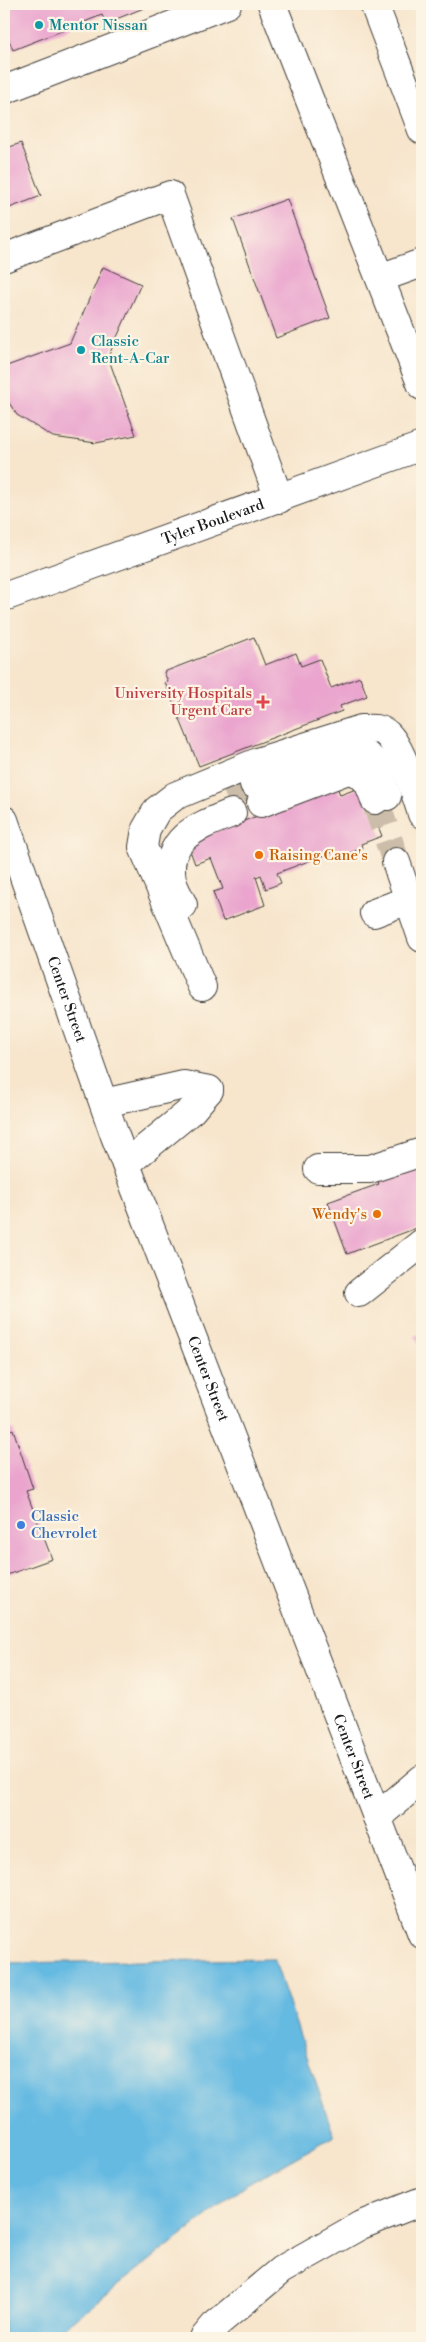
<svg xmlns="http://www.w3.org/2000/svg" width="426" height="2342" font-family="'Libre Bodoni',serif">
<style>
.water{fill:#65bae2;stroke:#406b7f}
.building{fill:#eaa4ce}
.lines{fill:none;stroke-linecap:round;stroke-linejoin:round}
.minor-tunnel{stroke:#cbbda9;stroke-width:28;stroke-dasharray:28 14;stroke-linecap:butt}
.minor-casing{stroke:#3d3a36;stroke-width:30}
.major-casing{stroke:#3d3a36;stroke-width:30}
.highway-casing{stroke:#3d3a36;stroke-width:30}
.minor{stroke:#fff;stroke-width:28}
.major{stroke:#fff;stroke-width:28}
.highway{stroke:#fff;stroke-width:28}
.culture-dot{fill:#0f9aa8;stroke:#fcf5e5;stroke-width:2}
.health-dot{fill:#e0444e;stroke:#fcf5e5;stroke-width:2}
.food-dot{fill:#e8710a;stroke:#fcf5e5;stroke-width:2}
.shop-dot{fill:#3f7fe0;stroke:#fcf5e5;stroke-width:2}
.labels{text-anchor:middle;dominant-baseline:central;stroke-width:4.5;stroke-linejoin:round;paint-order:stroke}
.culture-label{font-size:15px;fill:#0d838f;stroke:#fcf5e5;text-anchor:start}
.street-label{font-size:15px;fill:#1c1c1c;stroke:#fcf5e5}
.health-label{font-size:15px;fill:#be3a42;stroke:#fcf5e5;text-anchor:end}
.food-label{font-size:15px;fill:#c56008;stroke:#fcf5e5;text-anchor:start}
.shop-label{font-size:15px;fill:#366cbe;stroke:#fcf5e5;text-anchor:start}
</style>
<rect width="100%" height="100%" fill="#fcf5e5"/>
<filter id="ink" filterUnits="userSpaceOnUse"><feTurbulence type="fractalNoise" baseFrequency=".02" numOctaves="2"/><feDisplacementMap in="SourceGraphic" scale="10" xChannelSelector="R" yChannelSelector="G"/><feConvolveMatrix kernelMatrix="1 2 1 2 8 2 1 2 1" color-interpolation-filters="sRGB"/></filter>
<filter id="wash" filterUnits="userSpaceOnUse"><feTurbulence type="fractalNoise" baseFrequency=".0096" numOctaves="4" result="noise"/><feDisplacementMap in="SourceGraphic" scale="20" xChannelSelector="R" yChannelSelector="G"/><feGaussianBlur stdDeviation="1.12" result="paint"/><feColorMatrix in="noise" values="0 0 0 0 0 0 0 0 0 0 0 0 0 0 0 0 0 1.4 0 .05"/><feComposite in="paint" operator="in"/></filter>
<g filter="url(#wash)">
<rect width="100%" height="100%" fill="#f7e5cc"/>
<path class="water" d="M274,1959l60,177 -91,51 -192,151h-47v-375z"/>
<g id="blocks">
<path class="building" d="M4,4h150l-48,19 -4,-8 -89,35 -9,-22z
M21,143l20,53 -37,14v-61z
M287,199l43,119 -54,20 -43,-119z
M103,267l38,17 -33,73 28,78 -40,8 -43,-6 -36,-22 -13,-20v-28l66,-24z
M254,637l11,28 31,-12 5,13 19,-7 11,29 29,-11 7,19 -27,10 2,5 -143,55 -34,-83 3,-1 -4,-10z
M337,786l3,9 19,-7 12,21 11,27 -21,8 2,4 -26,10 -2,-7 -58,22 4,10 -15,6 -5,-14 -5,2 9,28 -42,16 -10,-29 10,-3 -12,-31 -16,6 -7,-19 16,-9z
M422,1164v62l-75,28 -19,-52 51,-18 -3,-8z
M422,1333v20l-7,-17z
M4,1427l2,5 7,-3 20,60 -7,2 26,68 -48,17z"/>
</g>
</g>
<g filter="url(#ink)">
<use href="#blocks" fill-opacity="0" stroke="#3d3a36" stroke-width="1"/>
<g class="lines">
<path class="minor-tunnel" d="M225,795l29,-11
M375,800l21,62"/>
<defs>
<g id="minor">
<path d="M272,4l150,382"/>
<path d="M374,4l48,126"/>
<path d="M4,90l223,-86"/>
<path d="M4,258l166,-63 109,304"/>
<path d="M380,278l42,-15"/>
<path id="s1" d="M4,597l418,-151"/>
<path d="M254,784l83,-29 24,-4 14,11 12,34"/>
<path d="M261,803l87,-33c19,5 21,13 27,30"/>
<path d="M396,862l26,76"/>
<path d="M183,905c-3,-7 -9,-16 -11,-25 -8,-43 27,-54 60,-67"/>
<path d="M374,913l34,-13"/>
<path d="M202,987l-59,-140 3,-18 11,-19 18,-14 85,-35 101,-32c9,0 19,-2 26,5 14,12 29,61 35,80"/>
<path d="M104,1103l80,-18 25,5"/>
<path d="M126,1164l66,-54 17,-20"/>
<path d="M318,1169h52l52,-17"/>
<path d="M359,1293l63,-50"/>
<path d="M377,1817l45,-38"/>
</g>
<g id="major">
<path id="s2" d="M4,820l111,316 307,798"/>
</g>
<path id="highway" d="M204,2338l10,-12 67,-56 80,-45 61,-24"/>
</defs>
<use href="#minor" class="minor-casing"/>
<use href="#major" class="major-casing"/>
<use href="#highway" class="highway-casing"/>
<use href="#minor" class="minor"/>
<use href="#major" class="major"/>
<use href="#highway" class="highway"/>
</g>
</g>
<g class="culture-dot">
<circle cx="39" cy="25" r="5"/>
<circle cx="81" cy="350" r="5"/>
</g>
<path class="health-dot" d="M260.5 694.5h5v5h5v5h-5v5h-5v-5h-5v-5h5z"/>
<g class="food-dot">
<circle cx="259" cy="855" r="5"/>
<circle cx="377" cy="1214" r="5"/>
</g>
<circle class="shop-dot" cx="21" cy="1525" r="5"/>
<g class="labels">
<g class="culture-label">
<text x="49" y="25">Mentor Nissan</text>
<text x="91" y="341">Classic<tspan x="91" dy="17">Rent-A-Car</tspan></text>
</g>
<g class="street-label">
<text stroke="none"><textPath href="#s1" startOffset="222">Tyler Boulevard</textPath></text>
<text stroke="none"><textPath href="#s2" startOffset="190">Center Street</textPath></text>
<text stroke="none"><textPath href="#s2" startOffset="595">Center Street</textPath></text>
<text stroke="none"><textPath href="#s2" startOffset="1000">Center Street</textPath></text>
</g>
<g class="health-label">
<text x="252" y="693">University Hospitals<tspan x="252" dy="17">Urgent Care</tspan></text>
</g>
<g class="food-label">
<text x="269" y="855">Raising Cane's</text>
<text x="367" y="1214" text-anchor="end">Wendy's</text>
</g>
<g class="shop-label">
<text x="31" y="1516">Classic<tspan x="31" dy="17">Chevrolet</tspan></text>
</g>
</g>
<rect width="426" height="2342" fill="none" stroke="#fcf5e5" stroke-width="20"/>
</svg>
